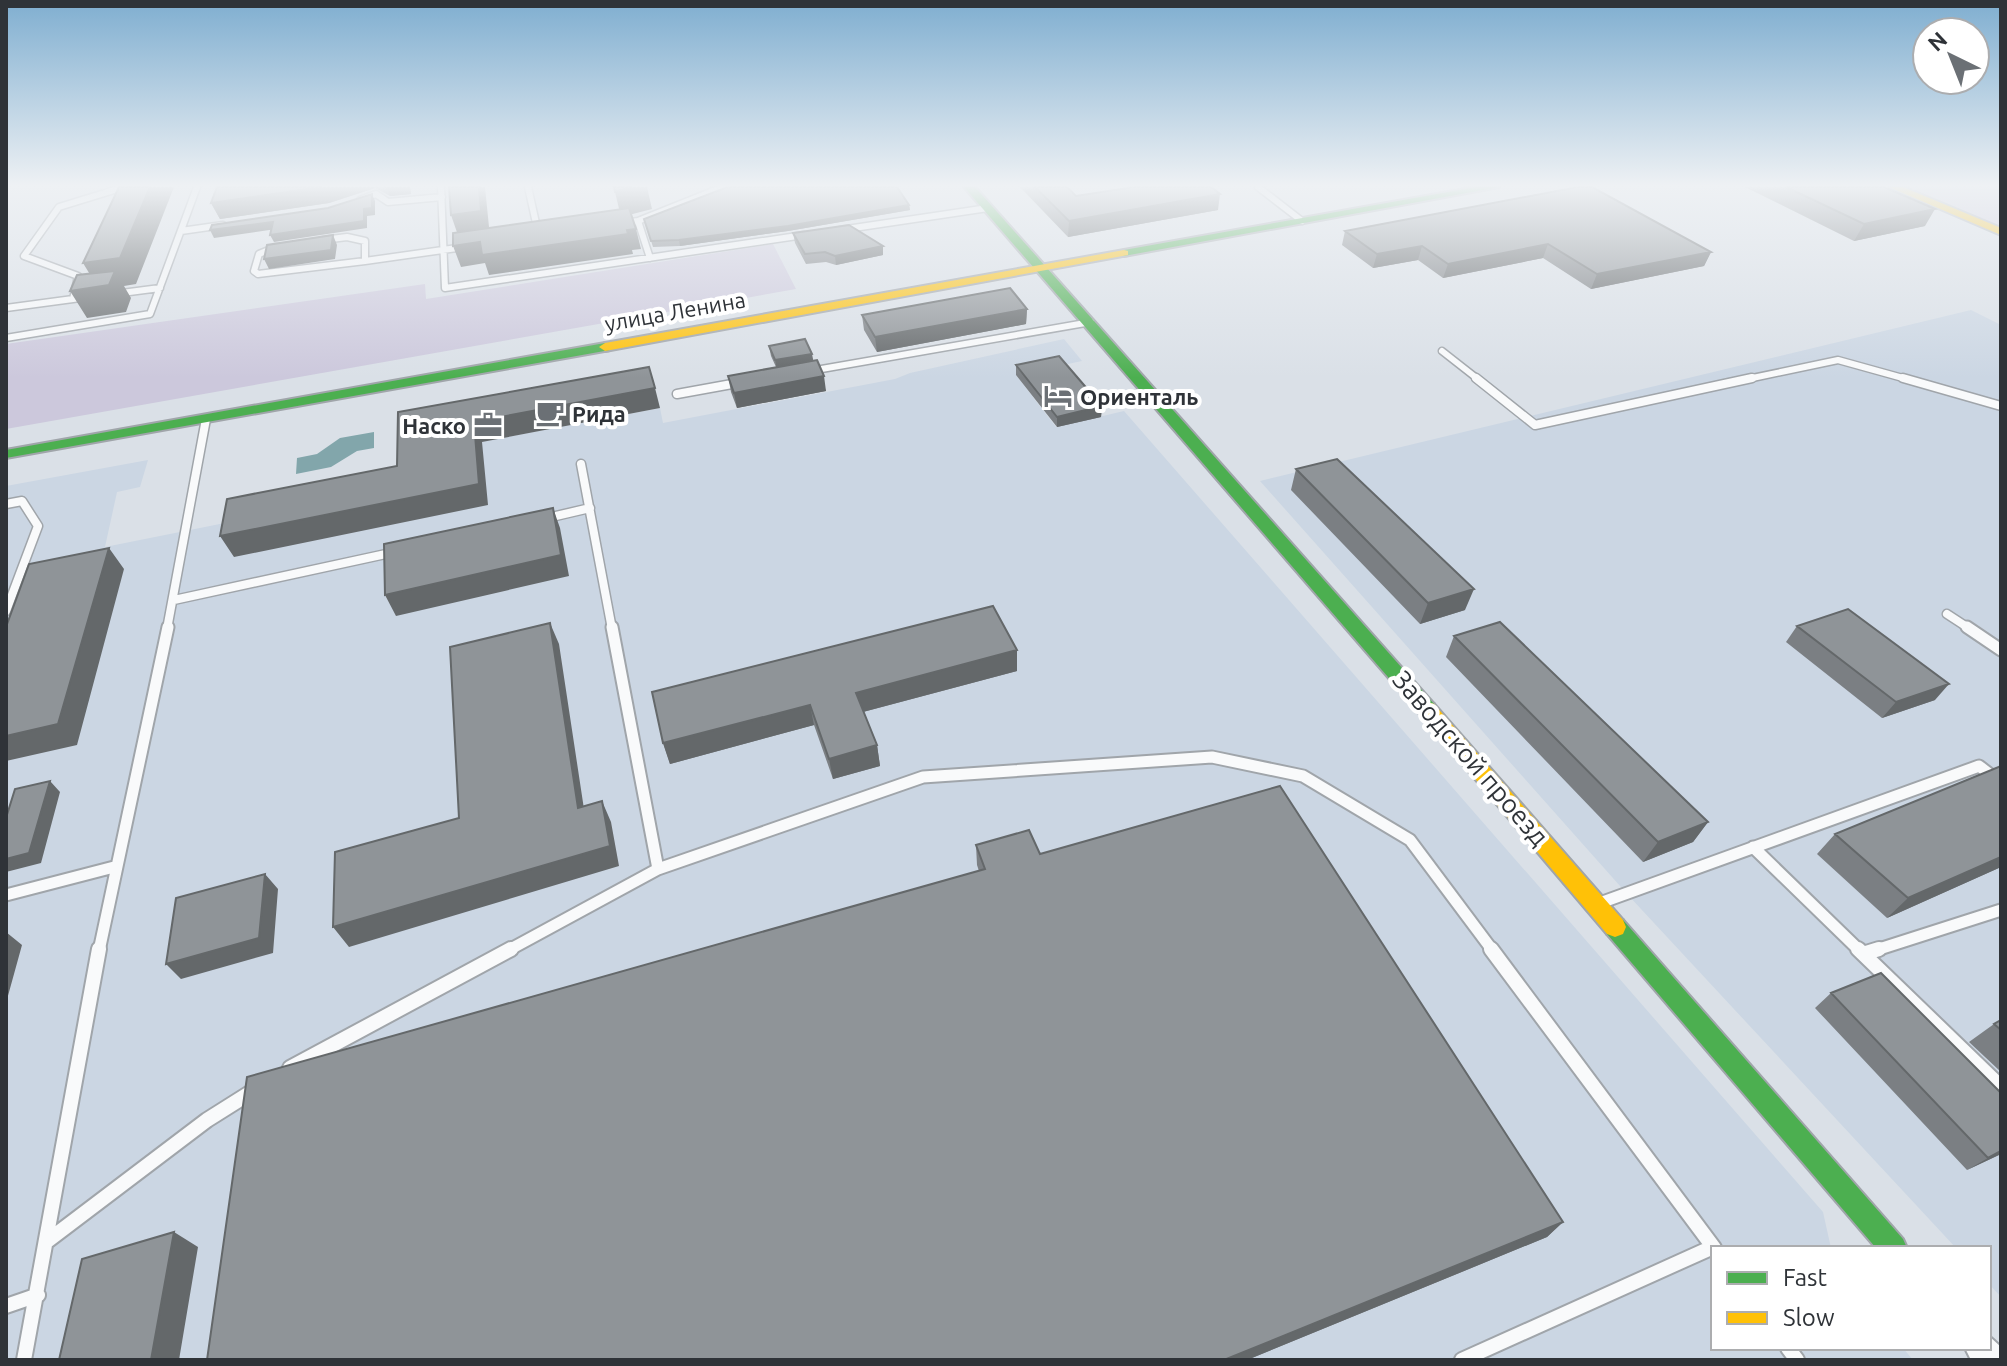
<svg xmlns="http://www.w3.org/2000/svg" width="2007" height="1366" font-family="Ubuntu,sans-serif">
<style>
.built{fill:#cbd6e3}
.green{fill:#ccc8dc}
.water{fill:#82a6ab}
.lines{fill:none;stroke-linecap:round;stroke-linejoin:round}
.lane-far3-casing{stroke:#a0a5aa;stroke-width:9}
.lane-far2-casing{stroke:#a0a5aa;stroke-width:11}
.lane-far1-casing{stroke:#a0a5aa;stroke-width:15}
.lane-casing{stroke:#a0a5aa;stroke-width:18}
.street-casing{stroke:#a0a5aa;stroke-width:4}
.fast-casing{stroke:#a0a5aa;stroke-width:4}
.slow-casing{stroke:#a0a5aa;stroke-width:4}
.lane-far3{stroke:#f9fafb;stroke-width:6}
.lane-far2{stroke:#f9fafb;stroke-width:8}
.lane-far1{stroke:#f9fafb;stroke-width:11}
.lane{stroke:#f9fafb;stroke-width:14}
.street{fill:#f9fafb;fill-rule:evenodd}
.fast{fill:#4caf50;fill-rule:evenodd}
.slow{fill:#ffc107;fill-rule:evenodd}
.wall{fill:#7b7f83}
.shaded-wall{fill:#64686a}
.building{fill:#8f9498;stroke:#64686a;stroke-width:2}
.labels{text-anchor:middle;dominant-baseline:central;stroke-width:8;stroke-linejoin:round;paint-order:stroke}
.far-street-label{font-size:22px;fill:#2f3338;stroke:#fff}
.far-poi-label{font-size:22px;font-weight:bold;fill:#2f3338;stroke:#fff;text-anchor:start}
.street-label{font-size:26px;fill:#2f3338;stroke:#fff}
</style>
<rect width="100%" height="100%" fill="#dae0e7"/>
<path class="built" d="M1971,310l30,15v972l-12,-13v-36h-33l-328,-353 -368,-414z
M1064,339l18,22 -66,14 40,52 68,-16 699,801 8,36h-118v100h190l10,12h-1907v-874l142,-26 -8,27 -23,5 -12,55 300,-60 2,-31 253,-48 3,15 232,-44 15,-6z"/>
<path class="green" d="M1905,187h96v40z
M773,244l23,45 -790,140v-85l419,-60 1,15z"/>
<path class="water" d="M374,432v16l-17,3 -26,16 -35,7 1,-16 20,-4 23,-16z"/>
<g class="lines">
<defs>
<path id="lane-far3" d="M441,187l4,101 359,-53
M528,187l10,45
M1258,187l44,34
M360,200l16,-6 12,8 54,-5
M638,221l85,-34
M623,223l15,-2 12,37
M840,230l148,-22
M181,231l42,-6
M323,240l24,-3 18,4v20l99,-14
M276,247l-17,7 -5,17 4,3 107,-13
M114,294l46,-6
M86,297l-13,2 5,-23 -54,-20 35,-49 65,-20
M6,308l67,-9
M6,338l144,-24 47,-127
M1442,351l37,29
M810,371l281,-49
M1743,380l95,-20 72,20"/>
<path id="lane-far2" d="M1476,378l59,47 217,-47
M1903,378l98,28
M677,394l66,-12
M581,464l31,165
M6,504l16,-3 16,25 -32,85
M543,519l47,-11
M174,600l221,-48
M1947,614l23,15
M167,629l39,-210"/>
<path id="lane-far1" d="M612,627l46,242
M1967,627l34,23
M1753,847l107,104
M6,895l108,-28
M1600,903l379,-137 22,17
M99,951l69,-324
M507,951l151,-82 265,-92 289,-20 91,19 107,64 83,111
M1873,951l128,-41"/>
<path id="lane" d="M1491,949l223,299
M1858,949l143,138
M1866,953l13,-4
M290,1068l221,-119
M46,1242l161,-122 46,-29
M6,1306l32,-11
M1788,1348l9,12
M24,1360l75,-411
M1462,1360l251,-113"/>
<path id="street" d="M1989,1336l12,11v13h-30l-6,-12h24z"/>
<path id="fast" d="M964,187h11l459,517 2,5 -2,5h-14z
M1476,187h23l-375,69 -6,-3 6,-3z
M605,343l5,1v6l-604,108v-8z
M1615,917l8,3 280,319 4,9h-31l-269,-314 -3,-7 3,-7z"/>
<path id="slow" d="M1889,187h14l98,41v7z
M1124,250l4,1v4l-523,96 -6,-4 6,-4z
M1427,702l7,2 189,216 3,7 -3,7 -8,3 -8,-3 -187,-220 -2,-5 2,-5z"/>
</defs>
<use href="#lane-far3" class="lane-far3-casing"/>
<use href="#lane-far2" class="lane-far2-casing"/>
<use href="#lane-far1" class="lane-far1-casing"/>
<use href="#lane" class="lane-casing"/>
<use href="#street" class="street-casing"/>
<use href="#fast" class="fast-casing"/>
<use href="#slow" class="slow-casing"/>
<use href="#lane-far3" class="lane-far3"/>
<use href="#lane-far2" class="lane-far2"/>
<use href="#lane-far1" class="lane-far1"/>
<use href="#lane" class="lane"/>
<use href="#street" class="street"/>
<use href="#fast" class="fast"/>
<use href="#slow" class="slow"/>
</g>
<path class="wall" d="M217,187h193l1,7 -21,2 -15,-8 -46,15 -109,16 -9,-16z
M1020,187h47l9,9 142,14 -150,27z
M1745,187h139l41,39 -71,15z
M909,205l1,5 -122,21 -108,15 -27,1 -9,-28z
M1345,231l366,21 -7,14 -113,23 -48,-31 -100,20 -25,-18 -45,8 -31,-23z
M793,233l90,13v9l-47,10 -10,-3 -20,2 -11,-21z
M1027,309l-1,15 -149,28 -13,-22 -2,-15z
M769,346l44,15 13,30 -89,17 -6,-16 -3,-16 48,-9 -5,-11z
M1016,365l86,41 -1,11 -44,10 -41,-52z
M1296,469l169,141 -45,14 -129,-134z
M1797,626l138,74 -53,18 -96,-76z
M1454,636l254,186 -15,20 -50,20 -197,-205z
M1017,650v21l-154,41 14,33 3,21 -47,13 -19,-54 -144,39 -7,-21z
M2001,766v101l-114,51 -70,-64 18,-20z
M976,845l64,9 523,368 -16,15 -300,123h-1040l772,-489 -2,-6z
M1831,993l170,100v61l-34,16 -152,-162z
M2001,1020v52l-32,-30 25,-18z"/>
<path class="shaded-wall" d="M150,187h24l-38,97 -12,2 7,12 -5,14 -39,6 -17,-27 27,-5 -14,-23z
M322,187h52l1,1 -46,15 -109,16 -9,-16z
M386,187h24l1,7 -21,2z
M479,187h6l5,50 -30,4 -9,-26z
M632,187h15l5,22 -31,8 -6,-25z
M372,194l3,7v14l-8,1v12l-93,14 -4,-7z
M1220,194l-2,16 -150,27 1,-16z
M909,205l1,5 -122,21 -108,15 -1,-6z
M1935,209l-10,17 -71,15 10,-17z
M273,222l3,7 -62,9 -4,-8z
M636,229l5,20 -9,1 1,4 -144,21 -4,-12 -24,4 -8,-21 27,-4z
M333,235l4,10 -2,14 -66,10 -5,-10z
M1548,244l-5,14 -100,20 5,-14z
M883,246v9l-47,10 -1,-9z
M1422,246l-4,14 -45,8 4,-14z
M1711,252l-7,14 -113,23 6,-15z
M1027,309l-1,15 -149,28 -2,-15z
M812,354l2,10 -37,6 -2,-10z
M824,376l2,15 -89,17 -3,-15z
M655,388l5,20 -178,34 6,63 -254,52 -14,-21 259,-52 -5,-62z
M1102,406l-1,11 -44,10v-10z
M553,508l7,20 9,48 -173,40 -11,-21z
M109,548l15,21 -47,176 -71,16v-25z
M1474,589l-9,21 -45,14 8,-21z
M550,623l9,21 28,185 -9,-21z
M1017,650v21l-158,42 -3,-20z
M1949,684l-14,16 -53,18 14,-16z
M810,705l4,20 -144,39 -7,-21z
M877,745l3,21 -47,13 -4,-20z
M50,781l10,11 -19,71 -35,9v-13z
M602,801l9,21 8,44 -270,81 -16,-20z
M1708,822l-15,20 -50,20 15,-20z
M2001,857v10l-114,51 21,-20z
M265,874l13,15 -5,64 -92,26 -15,-15z
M6,932l16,13 -16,58z
M2001,1151v3l-34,16 21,-12z
M1563,1222l-16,15 -300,123h-23z
M174,1232l24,15 -19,113h-28z"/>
<path class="building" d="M119,187h31l-30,71 -37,5z
M217,187h105l-111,16z
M449,187h30l2,24 -30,4z
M614,187h18l-17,5z
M731,187h166l12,18 -121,21 -109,14 -28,1 -7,-22 81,-31z
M1035,187h32l9,9 58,-9h77l9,7 -151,27z
M1578,187h14l119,65 -114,22 -49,-30 -100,20 -26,-18 -45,8 -32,-23z
M1786,187h98l51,22 -71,15z
M372,194v14l-8,1v12l-94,14 3,-13 -63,8 2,-5 116,-17z
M629,208l7,21 -9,1 1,4 -146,21 -2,-13 -27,4v-13z
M849,225l34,21 -48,10 -10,-4 -20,2 -12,-21z
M333,235l-2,15 -67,9 3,-14z
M115,271l-6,14 -39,6 7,-16z
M1010,288l17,21 -152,28 -13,-22z
M805,339l7,15 -37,6 -6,-14z
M1059,356l43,50 -45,11 -41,-52z
M817,360l7,16 -90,17 -6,-17z
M649,367l6,21 -181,34 5,62 -259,52 7,-37 170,-33 1,-54z
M1337,459l137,130 -46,14 -132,-134z
M553,508l8,47 -176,40 -1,-51z
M109,548l-51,176 -52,12v-109l23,-63z
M993,606l24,44 -161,43 21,52 -48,14 -19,-54 -147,38 -11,-51z
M1848,609l101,75 -53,18 -99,-76z
M1500,622l208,200 -50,20 -204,-206z
M550,623l28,185 24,-7 8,45 -277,81 2,-75 124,-34 -9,-171z
M2001,766v91l-93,41 -73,-64z
M50,781l-21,72 -23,6v-41l9,-29z
M1280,786l283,436 -339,138h-1017l40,-283 738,-208 -9,-24 53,-15 11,24z
M265,874l-6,64 -93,26 10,-66z
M1881,973l120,120v58l-13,7 -157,-165z
M2001,1020v10l-7,-6z
M174,1232l-23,128h-92l23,-101z"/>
<linearGradient id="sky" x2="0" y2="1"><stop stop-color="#7faed0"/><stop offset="0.49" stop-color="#eef1f4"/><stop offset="1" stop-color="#eef1f4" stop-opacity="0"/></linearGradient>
<rect width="2007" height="378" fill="url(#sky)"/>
<defs>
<symbol id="hotel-bare" viewBox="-9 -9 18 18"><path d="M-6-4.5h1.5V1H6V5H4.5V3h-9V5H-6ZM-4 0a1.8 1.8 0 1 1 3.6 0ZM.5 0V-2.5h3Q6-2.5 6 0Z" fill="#6b7075" stroke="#fff" stroke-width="2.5" paint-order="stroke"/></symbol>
<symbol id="cafe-bare" viewBox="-9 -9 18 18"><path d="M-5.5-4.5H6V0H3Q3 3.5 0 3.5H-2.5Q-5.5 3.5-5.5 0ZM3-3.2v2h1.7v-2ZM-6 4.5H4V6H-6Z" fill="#6b7075" stroke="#fff" stroke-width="2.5" paint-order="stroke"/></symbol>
<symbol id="office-bare" viewBox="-9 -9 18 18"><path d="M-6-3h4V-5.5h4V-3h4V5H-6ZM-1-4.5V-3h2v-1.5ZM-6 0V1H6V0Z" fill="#6b7075" stroke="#fff" stroke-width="2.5" paint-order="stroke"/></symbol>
</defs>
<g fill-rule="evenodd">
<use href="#hotel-bare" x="1038" y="376" width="40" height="40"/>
<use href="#cafe-bare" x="530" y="393" width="40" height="40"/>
<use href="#office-bare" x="468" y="405" width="40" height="40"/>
</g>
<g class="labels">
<g class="far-street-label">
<text transform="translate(675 311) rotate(-10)">улица Ленина</text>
</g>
<g class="far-poi-label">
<text x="1080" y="396">Ориенталь</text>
<text x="572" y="413">Рида</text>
<text x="466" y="425" text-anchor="end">Наско</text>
</g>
<g class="street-label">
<text transform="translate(1471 758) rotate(49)">Заводской проезд</text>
</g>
</g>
<rect width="2007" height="1366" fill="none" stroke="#2f3338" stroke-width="16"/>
<rect x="1711" y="1246" width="280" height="104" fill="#ffffff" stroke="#acadaf" stroke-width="2"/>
<rect x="1727" y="1272" width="40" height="12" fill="#4caf50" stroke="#acadaf" stroke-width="2"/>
<text x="1783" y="1286" font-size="24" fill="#2f3338">Fast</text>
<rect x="1727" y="1312" width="40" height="12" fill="#ffc107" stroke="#acadaf" stroke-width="2"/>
<text x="1783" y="1326" font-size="24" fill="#2f3338">Slow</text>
<g transform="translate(1951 56) rotate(317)"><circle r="38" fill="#ffffff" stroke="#acadaf" stroke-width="2"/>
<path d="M0-6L14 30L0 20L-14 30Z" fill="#6b7075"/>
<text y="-12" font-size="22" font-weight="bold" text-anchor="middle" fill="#2f3338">N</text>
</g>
</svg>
